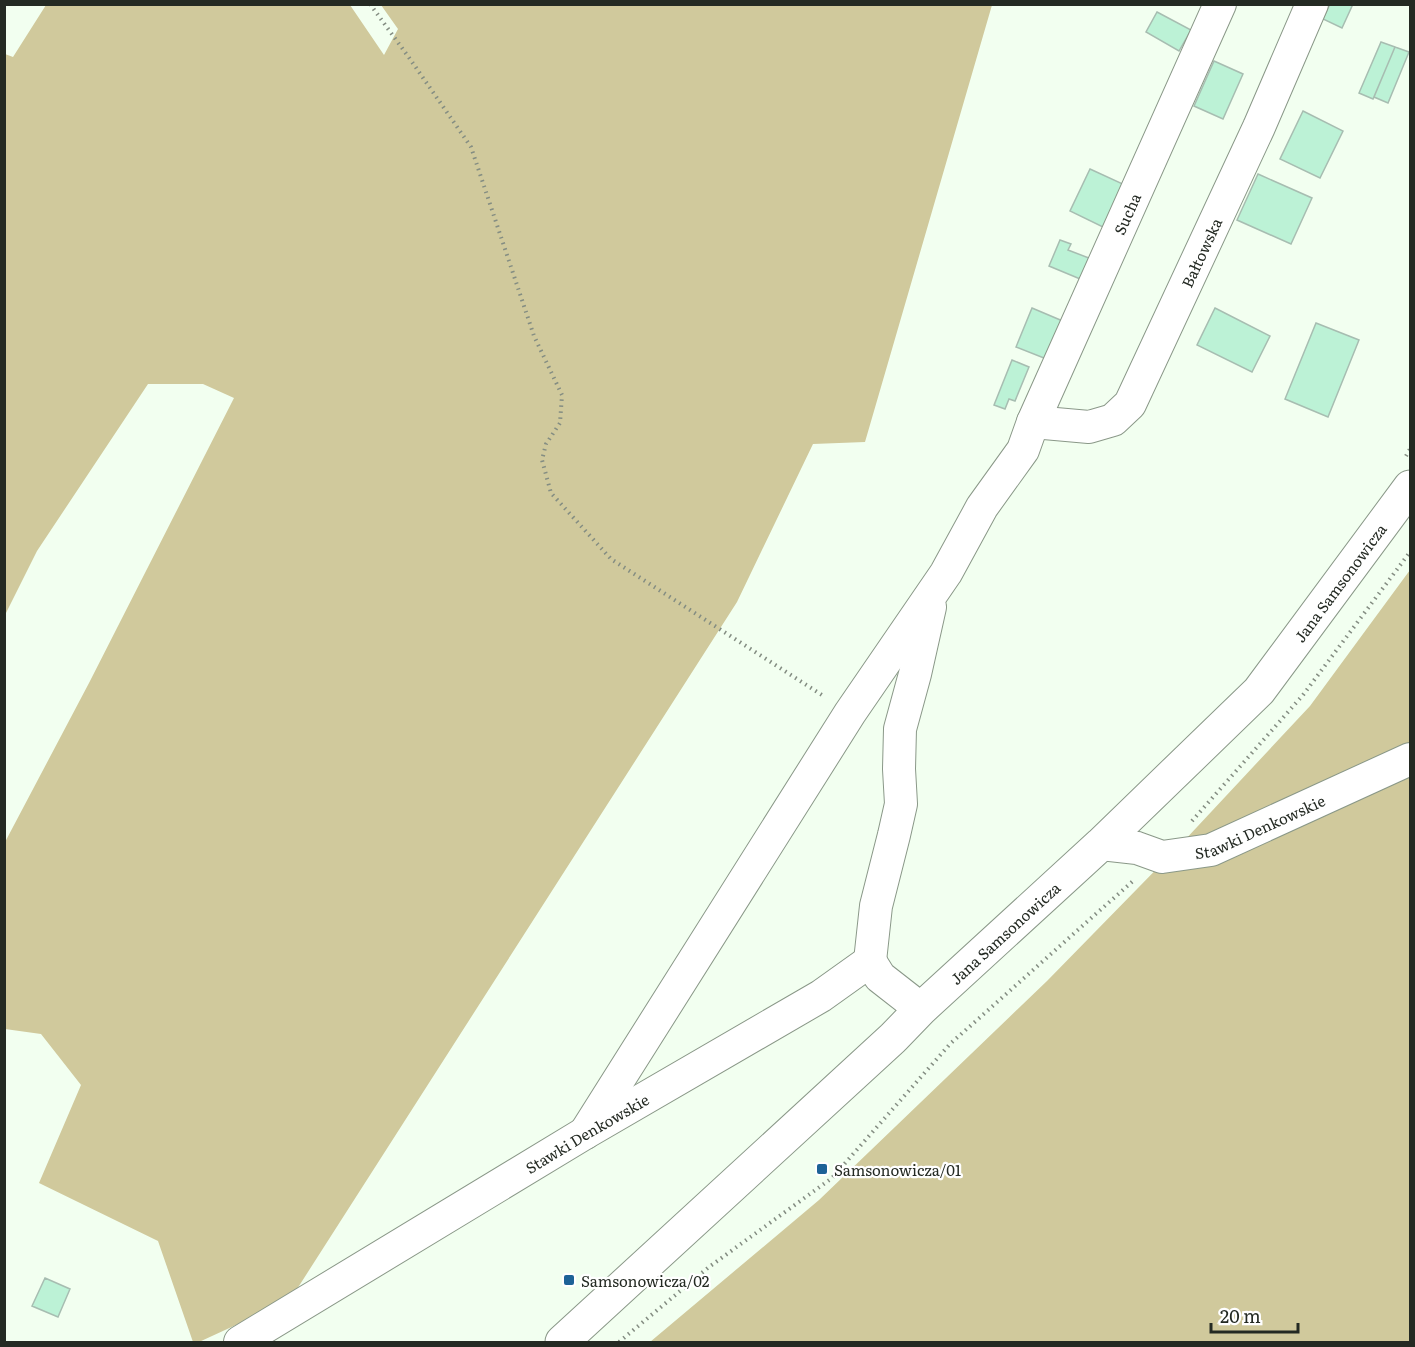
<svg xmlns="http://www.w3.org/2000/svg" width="1415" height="1347" font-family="Literata,serif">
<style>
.green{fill:#d0c99c}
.building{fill:#bcf2d6;stroke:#a7bdb1;stroke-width:1.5}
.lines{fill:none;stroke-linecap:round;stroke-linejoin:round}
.street-casing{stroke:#8a9888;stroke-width:34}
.secondary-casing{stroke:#8a9888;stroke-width:35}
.path{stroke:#848d82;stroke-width:4;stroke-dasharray:1.5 4.5;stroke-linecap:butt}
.street{stroke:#fff;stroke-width:32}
.secondary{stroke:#fff;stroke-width:33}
.poi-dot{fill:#1d6297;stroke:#fff;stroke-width:2}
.labels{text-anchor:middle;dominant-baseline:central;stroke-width:4.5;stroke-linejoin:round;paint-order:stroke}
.street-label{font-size:15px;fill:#242a23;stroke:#fff}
.poi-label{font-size:15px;fill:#242a23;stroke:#fff;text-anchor:start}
</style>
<rect width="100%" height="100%" fill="#f2fff0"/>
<path class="green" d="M46,5h304l34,50 14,-26 -17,-24h611l-127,437 -52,2 -76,158 -447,698 -91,42h-6l-35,-101 -119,-58 42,-98 -40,-51 -36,-5 -1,-185 85,-161 145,-285 -31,-14h-55l-111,167 -32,64v-561l8,3z
M1410,570v772h-760l169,-142 228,-219 136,-139 127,-136z"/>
<path class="building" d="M1330,4h23l-11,24 -19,-9z
M1157,12l34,18 -12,21 -33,-19z
M1381,42l14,5 -22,52 -14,-6z
M1395,47l14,5 -21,51 -14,-6z
M1214,61l29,13 -20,45 -29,-13z
M1303,111l40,20 -23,47 -40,-19z
M1090,169l35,16 -20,43 -35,-17z
M1258,174l54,24 -21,46 -54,-24z
M1060,240l11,4 -3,6 26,10 -9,21 -36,-15z
M1032,308l33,14 -16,38 -33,-13z
M1215,308l55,28 -18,36 -55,-27z
M1316,323l43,17 -31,77 -43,-18z
M1012,360l17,7 -14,34 -6,-2 -4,10 -11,-4z
M45,1278l25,11 -12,28 -26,-11z"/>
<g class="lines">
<defs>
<g id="street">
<path id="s1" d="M1033,422l56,5 24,-7 17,-16 129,-277 53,-123"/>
<path id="s2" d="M1101,844l36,4 25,9 49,-7 199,-91"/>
<path d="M870,961l6,-55 18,-71 7,-31 -2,-35 1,-40 15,-55 15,-67"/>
<path id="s3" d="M585,1133l265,-420 96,-140 36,-66 41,-57 10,-28 187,-418"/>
<path id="s4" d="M240,1342l345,-209 236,-137 49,-35 10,16 41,32"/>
</g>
<g id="secondary">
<path id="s5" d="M562,1342l331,-304 28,-29 180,-165 158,-153 151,-204"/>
</g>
</defs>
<use href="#street" class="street-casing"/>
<use href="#secondary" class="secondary-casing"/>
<path class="path" d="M370,4l40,55 61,88 63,189 28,59 -2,28 -14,21 -4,16 9,33 60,66 214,138
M1406,456l4,-7
M1192,821l111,-126 107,-143
M619,1342l90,-75 123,-89 118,-134 184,-164"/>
<use href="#street" class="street"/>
<use href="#secondary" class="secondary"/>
</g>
<g class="poi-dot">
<rect x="816" y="1163" width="12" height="12" rx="3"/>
<rect x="563" y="1274" width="12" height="12" rx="3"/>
</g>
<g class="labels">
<g class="street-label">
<text stroke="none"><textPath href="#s3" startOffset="1070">Sucha</textPath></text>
<text stroke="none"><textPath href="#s1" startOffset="272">Bałtowska</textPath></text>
<text stroke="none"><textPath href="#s5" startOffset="1089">Jana Samsonowicza</textPath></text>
<text stroke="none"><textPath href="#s2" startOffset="166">Stawki Denkowskie</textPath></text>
<text stroke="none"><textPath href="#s5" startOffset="603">Jana Samsonowicza</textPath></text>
<text stroke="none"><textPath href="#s4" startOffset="405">Stawki Denkowskie</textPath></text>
</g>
<g class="poi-label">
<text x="834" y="1169">Samsonowicza/01</text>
<text x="581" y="1280">Samsonowicza/02</text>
</g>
</g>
<rect width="1415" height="1347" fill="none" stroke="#242a23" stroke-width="12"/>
<path d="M1211 1323v9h87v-9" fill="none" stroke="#242a23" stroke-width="3"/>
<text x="1220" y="1323" font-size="18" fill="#242a23" stroke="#ffffff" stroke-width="4.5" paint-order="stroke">20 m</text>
</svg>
